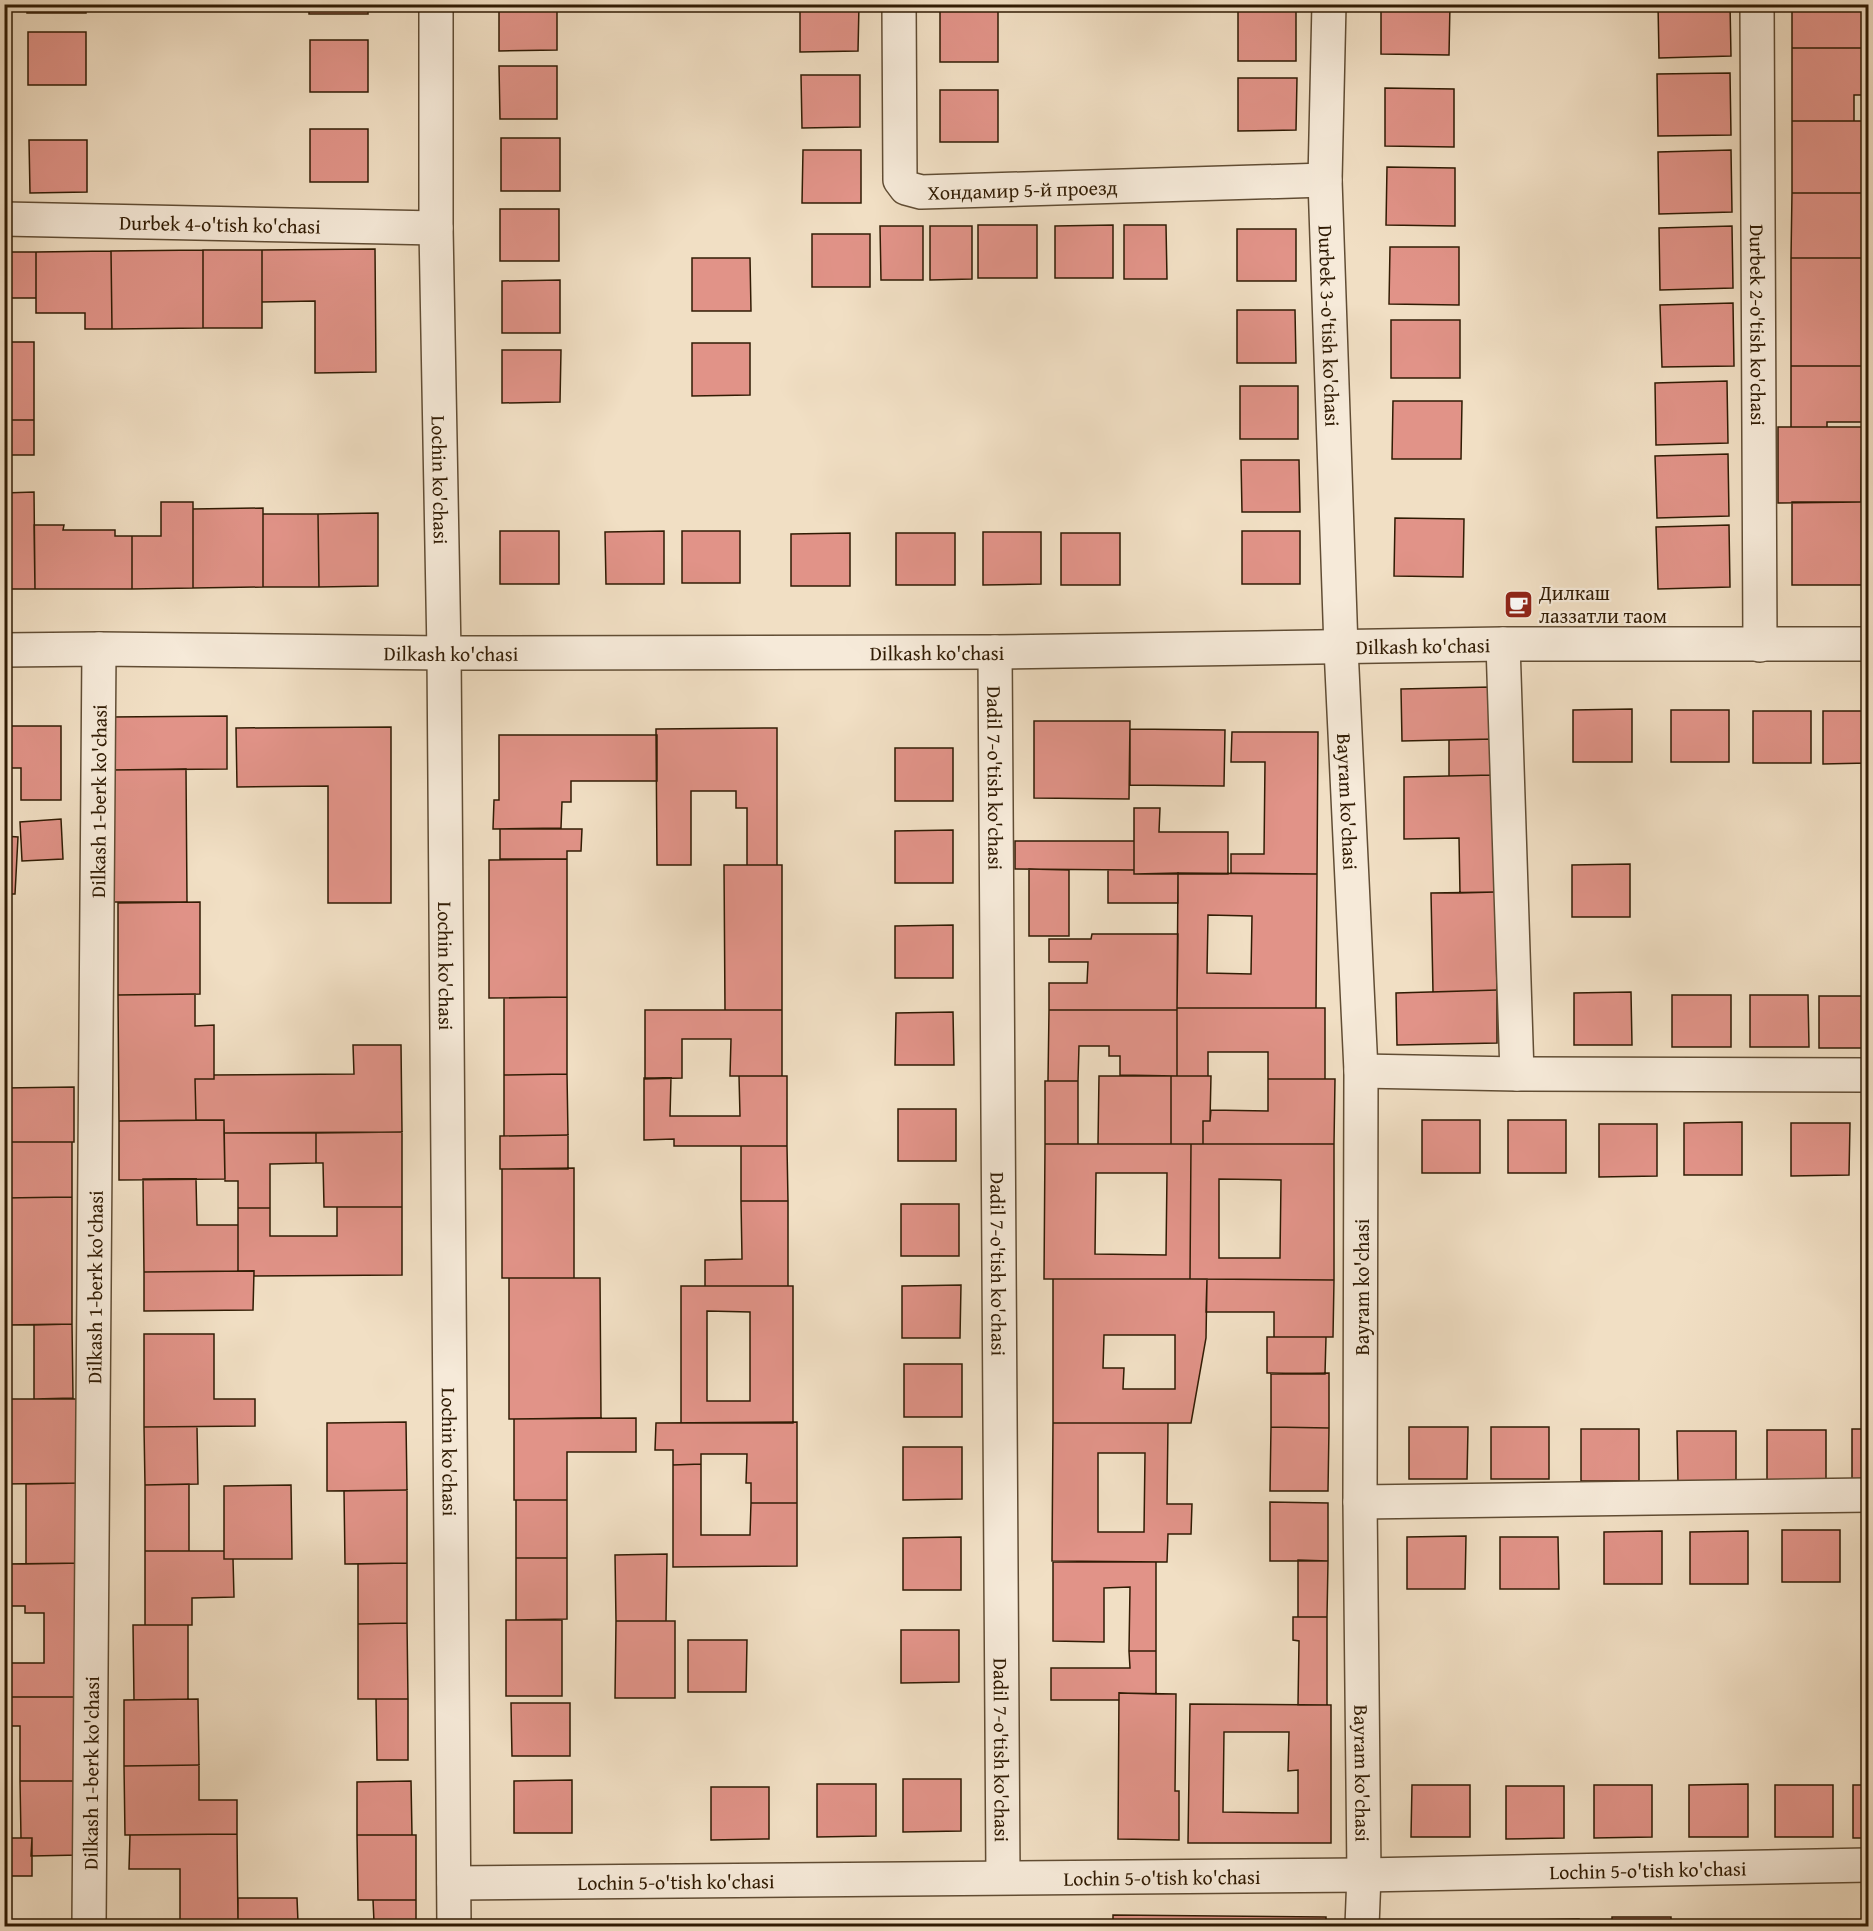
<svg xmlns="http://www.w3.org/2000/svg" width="1873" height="1931" font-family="'Gentium Book Plus',serif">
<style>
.building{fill:#e19388;stroke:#311c04;stroke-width:1.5;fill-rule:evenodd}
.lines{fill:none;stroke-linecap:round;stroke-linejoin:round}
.minor-casing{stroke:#614d34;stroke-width:36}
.tertiary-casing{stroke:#614d34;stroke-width:36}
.minor{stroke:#f6ead9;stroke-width:33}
.tertiary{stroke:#f6ead9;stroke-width:33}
.labels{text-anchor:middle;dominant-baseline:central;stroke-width:4.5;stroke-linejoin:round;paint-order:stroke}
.street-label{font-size:20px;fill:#311c04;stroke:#f6ead9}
.poi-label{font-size:20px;fill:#311c04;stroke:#f6ead9;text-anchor:start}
</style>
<rect width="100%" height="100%" fill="#f1dfc4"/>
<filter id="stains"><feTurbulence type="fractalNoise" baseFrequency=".00333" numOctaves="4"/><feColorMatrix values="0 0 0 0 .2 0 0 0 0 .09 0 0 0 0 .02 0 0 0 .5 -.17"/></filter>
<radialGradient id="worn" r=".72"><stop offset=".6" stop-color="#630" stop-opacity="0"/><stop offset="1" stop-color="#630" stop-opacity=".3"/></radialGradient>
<path class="building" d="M27,4h59v9h-59z
M309,4h59v10h-59z
M499,4h58v46l-58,1z
M800,4h59l-1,47 -58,1z
M1381,4h69l-1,51 -68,-1z
M1658,4h72l1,52 -72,2z
M1792,4h73v21h3v23h-76z
M1238,8h58v53h-58z
M940,10h58v52h-58z
M28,32h58v53h-58z
M310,40h58v52h-58z
M1792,48h72v47h-10v26h-62z
M499,66h58v53h-57z
M1730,73l1,62 -73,1 -1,-62z
M801,75h59v52l-58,1z
M1238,78h59l-1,52 -58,1z
M1385,88l69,1v58l-69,-1z
M940,90h58v52h-58z
M1792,121h73l-1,72h-72z
M310,129h58v53h-58z
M501,138h59v53h-59z
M29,140h58v52l-57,1z
M803,150h58v53h-59z
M1731,150l1,62 -73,2 -1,-62z
M1387,167l68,1v58l-69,-1z
M1792,193h72v48h4v17h-77z
M500,209h59v52h-59z
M978,225h59v53h-59z
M1113,225v53h-58v-52z
M1124,225h42l1,54h-43z
M880,226h43v54h-42z
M930,226h42v53l-42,1z
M1732,226l1,62 -73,2 -1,-62z
M1237,229h59v52h-59z
M812,234h58v53h-58z
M1390,247h69v58l-70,-1z
M375,249l1,123 -61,1v-72l-53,1v-52z
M203,250v78l-91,1 -1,-78z
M203,250h59v78h-59z
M111,251l1,78h-27v-16h-49v-61z
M4,252h32v46h-32z
M692,258h58l1,53h-59z
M1791,258h77v87h-5l-1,21h-71z
M560,280v53h-58v-52z
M1733,303l1,63 -72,1 -2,-62z
M1237,310h58l1,53h-59z
M1391,320h69v58h-69z
M4,342h30v78h-30z
M692,343h58v52l-58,1z
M502,350h59l-1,52 -58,1z
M1791,366h77v56h-41v5h-36z
M1727,381l1,62 -72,2 -1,-62z
M1240,386h58v53h-58z
M1393,401h69l-1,58h-69z
M4,420h30v35h-30z
M1778,427h84l-1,75 -83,1z
M1728,454l1,62 -72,2 -2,-62z
M1241,460h58l1,52h-58z
M34,492l1,97h-31v-96z
M161,502h32v86l-61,1v-53h29z
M1792,502h72v83h-72z
M263,508v79l-70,1v-79z
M378,513v73l-59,1 -1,-73z
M263,514h55l1,73h-56z
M1395,518l69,1 -1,58 -69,-1z
M34,525h30l-1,5h52v6h17v53h-97z
M1729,525l1,62 -72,2 -2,-62z
M500,531h59v53h-59z
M664,531v53h-58l-1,-52z
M682,531h58v52h-58z
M1242,531h58v53h-58z
M983,532h58v52l-58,1z
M850,533v53h-59v-52z
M896,533h59v52h-59z
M1061,533h59v52h-59z
M1491,687l1,52 -90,2 -1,-52z
M1632,709v53h-59v-52z
M1671,710h58v52h-58z
M1753,711h58v52h-58z
M1823,711h45v52l-45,1z
M227,716v53l-116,1v-53z
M1034,721h96l-1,78 -95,-1z
M4,726h57v74h-40v-32h-17z
M391,727v176h-63v-117l-91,1 -1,-59z
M777,728v137h-30v-57h-11v-17h-45v74h-34l-1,-136z
M1130,729l95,1 -1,56 -94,-1z
M1232,732h86l-1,142 -86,-1v-19h33l1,-92h-34z
M499,735h158v46h-86v21h-9l-1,26 -68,1 1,-29h5z
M1494,739l-2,36 -43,1v-36z
M895,748h58v53h-58z
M186,769l1,133h-75l-1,-132z
M1492,775l3,117 -35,1 -1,-55 -55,1v-62z
M1134,808h26l-1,24h69v42h-94z
M61,819l2,40 -41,2 -2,-39z
M500,829h82l-1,22h-14v8h-67z
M953,830v53h-58v-52z
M4,836l14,1 -3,57h-11z
M1015,841h119v29l-119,-1z
M567,859v138l-78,1v-138z
M1630,864v53h-58v-52z
M724,865h58v145h-57z
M1029,869l40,1v66h-40z
M1108,870h26v4l44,-1v30h-70z
M1178,873l139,1 -1,134h-139zM1208,915l44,1 -1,58 -44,-1z
M1495,892l2,98 -64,2 -2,-99z
M200,902v92l-82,1v-92z
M953,925v53h-58v-52z
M1092,934h86l-1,76h-128v-27h38l1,-21h-39v-23h42z
M1497,990v53l-100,2 -1,-52z
M1631,992l1,53h-58v-52z
M195,994v32l19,-1v54h-19l1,41 -77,1 -1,-126z
M1672,995h59v52h-59z
M1750,995h58l1,52h-59z
M1819,996h49v52h-49z
M567,997v77l-63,1v-77z
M1177,1008h148v71h-57v-27h-60v24h-31z
M645,1010h137v66h-52l1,-37h-49v39l-37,1z
M1049,1010h128v66l-57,-1v-19h-11v-10h-30l-1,35h-30z
M953,1012l1,53h-59l1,-52z
M353,1045h48l1,87 -178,1v-13h-28l-1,-41h19v-4l140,-1z
M567,1074l1,61 -64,1v-61z
M739,1076h48v70h-113v-7l-30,1v-62h27l-1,38h70z
M1099,1076h72v68h-73z
M1171,1076h40l-1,45h-7v23h-32z
M1268,1079h67l-1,65h-131v-23h7l1,-11 57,1z
M1045,1081h33v63h-33z
M74,1087v55h-70v-54z
M898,1109h58v52h-58z
M224,1120l1,59 -106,1v-59z
M1422,1120h58v53h-58z
M1508,1120h58v53h-58z
M1742,1122v53h-58v-52z
M1791,1123h59l-1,52 -58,1z
M1865,1123h3v53h-3z
M1599,1124h58v52l-58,1z
M402,1132v75h-78l-1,-44h-7v-30z
M224,1133h92v30l-46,1v44h-32v-27h-13z
M568,1135v34h-68v-33z
M4,1142h68v55l-68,1z
M1045,1144h146l-1,135h-146zM1096,1173h71l-1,82 -71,-1z
M1191,1144h143v136l-144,-1zM1219,1179l62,1 -1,78h-61z
M741,1146h46l1,55h-47z
M574,1168v110h-72v-109z
M143,1179h53l1,46h41v46l-94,1z
M72,1197v127l-68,1v-127z
M741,1201h47v85h-83v-26l37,-1z
M901,1204h58v52h-58z
M337,1207h65v68l-148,1v-5h-16v-63h32v28h67z
M254,1271l-1,39 -109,1v-39z
M509,1278h91l1,140 -92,1z
M1053,1279h154l-1,59 -15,85h-138zM1104,1335h71v54h-52l1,-21h-21z
M1207,1279l127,1 -1,57h-59v-25h-68z
M961,1285l-1,53h-58v-52z
M681,1286h112v137h-112zM707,1311l43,1v89h-43z
M72,1324l1,74 -39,1v-74z
M144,1334h70v65h41v27l-111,1z
M1267,1337h59l-1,37 -58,-1z
M904,1364h58v53h-58z
M1329,1373v55l-58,-1v-53z
M4,1399h79l1,84 -80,1z
M636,1418v34h-69v48h-53v-81z
M406,1422l1,68 -80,1v-68z
M797,1422v81h-46v-20h-5l1,-29h-46v10l-28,1v-15h-18l1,-27z
M1053,1423h115l-1,81h25l-1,30h-23l-1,28 -115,-1zM1098,1453h47l-1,79h-46z
M144,1427h53l1,57 -53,1z
M1271,1427l58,1 -1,63h-58z
M1409,1427h59l-1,52h-58z
M1491,1427h58v52h-58z
M1581,1429h58v52h-58z
M1852,1429h16v53h-16z
M1767,1430h59v53h-59z
M1677,1431h59v52h-58z
M903,1447h59v52l-59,1z
M701,1464v71h49l1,-32h46v63l-124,1v-102z
M84,1483v80l-58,1v-80z
M189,1484v67h-44v-66z
M291,1485l1,74h-68v-73z
M407,1490v73l-62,1 -1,-73z
M516,1500h51v58h-51z
M1270,1502l58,1v58h-58z
M1782,1530h58v52h-58z
M1662,1531v53h-58v-52z
M1748,1531v53h-58v-52z
M1466,1536l-1,53h-58v-52z
M961,1537v53h-58v-52z
M1500,1537h58l1,52h-59z
M145,1551h79v8h9l1,38 -42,1v27h-47z
M667,1554l-1,67h-50l-1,-66z
M516,1558h51v61l-51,1z
M1298,1560l30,1 -1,56h-29z
M1053,1562h103v89h-27l1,-64 -26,1v54l-51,-1z
M84,1563v134h-80v-34h40v-50h-19v-7h-21v-42z
M407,1563v60l-49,1v-60z
M1293,1617h34v88h-29l1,-64 -6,-1z
M506,1620h56v76h-56z
M616,1621h59v77h-60z
M407,1623l1,76h-50v-75z
M133,1625h55v74l-54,1z
M901,1630h58v52l-58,1z
M688,1640h59l-1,52h-58z
M1129,1651h27v43l-37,-1v7h-68v-32h79z
M1119,1693l57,1 -1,97h4v49l-61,-1z
M4,1697h75v84h-59v-55h-16z
M198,1699l1,66 -75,1v-66z
M376,1699h32v61h-31z
M511,1703h59v53h-58z
M1190,1704l141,1v138h-143zM1224,1732h65l-1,39 10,-1v43l-75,-1z
M199,1765v35h38v34l-112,1 -1,-69z
M903,1779h58v52l-58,1z
M572,1780v53h-58v-52z
M20,1781h59l1,74 -49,1 1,-18h-11z
M411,1781l1,54h-55v-53z
M817,1784h59v52l-59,1z
M1748,1784v53h-59v-52z
M1412,1785h58v52h-59z
M1594,1785h58v52l-58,1z
M1775,1785h58v52h-58z
M1853,1785h15v53h-15z
M1506,1786h58v52l-58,1z
M711,1787h58v52l-58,1z
M237,1834l1,92h-58v-57h-51l1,-34z
M357,1835h59v65h-58z
M4,1838h28v38h-28z
M238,1898h59l1,24h76l-1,-22h43v26h-178z
M1113,1915l213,2v9h-213z
M1612,1917h59v9h-59z
M1579,1919v7h-58v-6z
M1406,1924h58v2h-58z"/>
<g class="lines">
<defs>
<g id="minor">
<path id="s1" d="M436,4v224l8,425 10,1273"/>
<path id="s2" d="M899,4l1,176 6,8 15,4 404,-12"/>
<path id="s3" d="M1329,4l-4,176 16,468 20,423 -1,431 4,373 -2,51"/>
<path id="s4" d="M1757,4l3,641"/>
<path id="s5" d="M4,219l432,9"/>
<path d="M1503,644l14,430"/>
<path id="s6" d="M995,652l8,1225"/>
<path d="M1361,1071l156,3 351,1"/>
<path d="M1360,1502l508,-7"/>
<path id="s7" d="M454,1883l910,-8 504,-10"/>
<path id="s8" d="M89,1926l10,-1277"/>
</g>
<g id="tertiary">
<path id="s9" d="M4,650l95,-1 345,4 551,-1 508,-8h365"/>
</g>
</defs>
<use href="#minor" class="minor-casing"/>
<use href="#tertiary" class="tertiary-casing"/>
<use href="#minor" class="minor"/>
<use href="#tertiary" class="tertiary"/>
</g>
<defs>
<symbol id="cafe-square" viewBox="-11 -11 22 22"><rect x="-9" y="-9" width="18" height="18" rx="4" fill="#8f2418" stroke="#f6ead9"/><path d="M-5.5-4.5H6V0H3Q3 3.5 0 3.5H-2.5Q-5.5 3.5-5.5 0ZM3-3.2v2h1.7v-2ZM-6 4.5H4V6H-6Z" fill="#fff"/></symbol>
</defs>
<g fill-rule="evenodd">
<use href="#cafe-square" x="1502" y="588" width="33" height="33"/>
</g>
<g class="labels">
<g class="street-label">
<text stroke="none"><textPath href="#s2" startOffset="303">Хондамир 5-й проезд</textPath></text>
<text stroke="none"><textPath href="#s5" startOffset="216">Durbek 4-o'tish ko'chasi</textPath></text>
<text stroke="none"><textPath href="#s4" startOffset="321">Durbek 2-o'tish ko'chasi</textPath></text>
<text stroke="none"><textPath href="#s3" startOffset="322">Durbek 3-o'tish ko'chasi</textPath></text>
<text stroke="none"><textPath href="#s1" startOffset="476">Lochin ko'chasi</textPath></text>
<text stroke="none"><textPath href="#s9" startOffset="1419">Dilkash ko'chasi</textPath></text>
<text stroke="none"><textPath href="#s9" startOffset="447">Dilkash ko'chasi</textPath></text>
<text stroke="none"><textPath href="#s9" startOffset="933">Dilkash ko'chasi</textPath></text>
<text stroke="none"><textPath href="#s6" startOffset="126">Dadil 7-o'tish ko'chasi</textPath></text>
<text stroke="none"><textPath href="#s3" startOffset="798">Bayram ko'chasi</textPath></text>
<text stroke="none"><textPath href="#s8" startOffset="1125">Dilkash 1-berk ko'chasi</textPath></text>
<text stroke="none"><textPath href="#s1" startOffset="962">Lochin ko'chasi</textPath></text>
<text stroke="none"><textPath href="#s6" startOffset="612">Dadil 7-o'tish ko'chasi</textPath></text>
<text transform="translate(1361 1287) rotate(-90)">Bayram ko'chasi</text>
<text stroke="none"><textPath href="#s8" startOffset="639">Dilkash 1-berk ko'chasi</textPath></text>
<text stroke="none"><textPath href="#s1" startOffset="1448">Lochin ko'chasi</textPath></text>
<text stroke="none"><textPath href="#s6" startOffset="1098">Dadil 7-o'tish ko'chasi</textPath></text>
<text stroke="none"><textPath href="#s3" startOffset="1770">Bayram ko'chasi</textPath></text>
<text stroke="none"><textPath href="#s8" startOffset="153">Dilkash 1-berk ko'chasi</textPath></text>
<text stroke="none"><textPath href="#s7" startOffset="1194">Lochin 5-o'tish ko'chasi</textPath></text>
<text stroke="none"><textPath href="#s7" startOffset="708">Lochin 5-o'tish ko'chasi</textPath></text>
<text stroke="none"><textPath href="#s7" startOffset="222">Lochin 5-o'tish ko'chasi</textPath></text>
</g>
<g class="poi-label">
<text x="1539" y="592">Дилкаш<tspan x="1539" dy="23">лаззатли таом</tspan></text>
</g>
</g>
<rect width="1873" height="1931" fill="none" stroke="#f1dfc4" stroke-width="24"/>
<rect x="6" y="6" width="1861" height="1919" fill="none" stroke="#311c04" stroke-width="3"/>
<rect x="12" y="12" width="1849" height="1907" fill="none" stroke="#311c04" stroke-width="1.5"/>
<rect width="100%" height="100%" filter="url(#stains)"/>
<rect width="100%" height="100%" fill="url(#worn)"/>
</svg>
